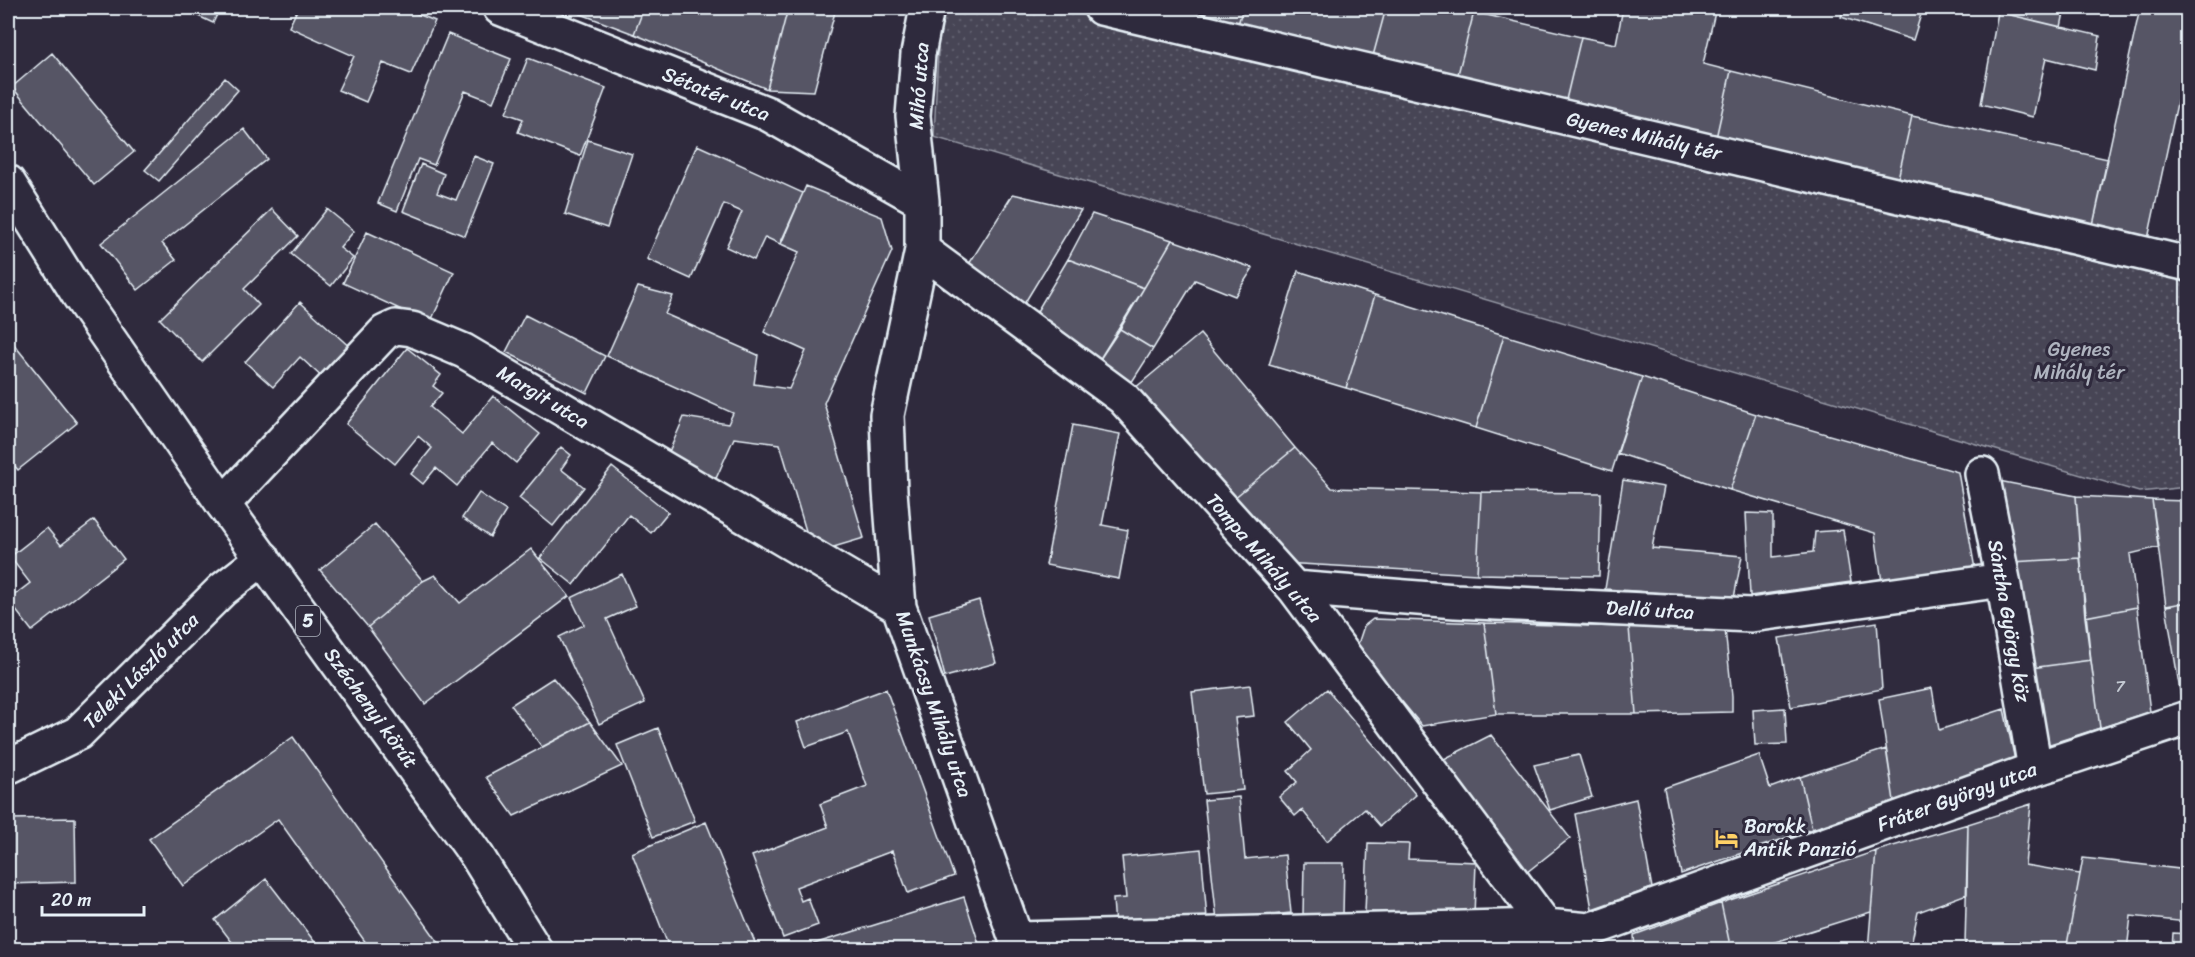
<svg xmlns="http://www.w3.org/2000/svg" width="2195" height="957" font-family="Sriracha,sans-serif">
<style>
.park{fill:url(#park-dots);stroke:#979aa6;stroke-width:1.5}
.building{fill:#575565;stroke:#e8f1f8;stroke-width:1.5}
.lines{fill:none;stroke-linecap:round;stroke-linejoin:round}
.street-casing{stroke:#e8f1f8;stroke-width:38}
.primary-casing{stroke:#e8f1f8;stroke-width:38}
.street{stroke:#2f2a3d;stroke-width:33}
.primary{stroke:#2f2a3d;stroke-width:33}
.labels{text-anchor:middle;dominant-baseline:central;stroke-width:6;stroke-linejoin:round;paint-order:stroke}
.number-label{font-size:16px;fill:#c4cad3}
.shield{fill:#2f2a3d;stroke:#b0b5c0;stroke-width:1.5}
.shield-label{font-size:18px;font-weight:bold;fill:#e8f1f8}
.street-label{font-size:20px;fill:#e8f1f8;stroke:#2f2a3d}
.park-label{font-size:20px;fill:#afb4bf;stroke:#2f2a3d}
.poi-label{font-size:20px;fill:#e8f1f8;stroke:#2f2a3d;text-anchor:start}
</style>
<defs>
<pattern id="park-dots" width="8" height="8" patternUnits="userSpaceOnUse" patternTransform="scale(1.5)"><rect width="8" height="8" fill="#464455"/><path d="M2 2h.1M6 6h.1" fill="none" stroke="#615f6e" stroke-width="1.8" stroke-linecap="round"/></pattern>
</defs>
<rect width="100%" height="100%" fill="#2f2a3d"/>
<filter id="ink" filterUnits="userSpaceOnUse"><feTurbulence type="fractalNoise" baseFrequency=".0167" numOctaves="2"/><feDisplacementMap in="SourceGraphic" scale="12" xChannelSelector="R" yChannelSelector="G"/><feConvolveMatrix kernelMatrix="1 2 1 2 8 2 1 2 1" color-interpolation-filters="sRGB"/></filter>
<g filter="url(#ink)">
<path class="park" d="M940,8h124l1123,268v211l-48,5 -1205,-355z"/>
<path class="building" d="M181,8h39l-7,15z
M298,8h105l32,13 -24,53 -28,-11 -17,39 -28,-12 16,-34 -65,-29z
M565,8h79l-10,26z
M644,8h144l-21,81 -133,-55z
M788,8h48l-22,83 -47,-2z
M1177,8h66l-5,16z
M1243,8h143l-13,48 -135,-32z
M1386,8h72l16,4 -17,66 -84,-22z
M1623,8h93l-13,56 28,7 -15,67 -151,-34 16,-67 35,7z
M1844,8h79l-10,32 -72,-23z
M1999,8h66l-4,19 -63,-15z
M2140,8h13l35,7v37l-40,187 -55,-14z
M2153,8h35v7z
M1474,12l107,25 -16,67 -108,-26z
M1998,12l102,24 -5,34 -49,-12 -13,59 -52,-13z
M448,34l63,25 -18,43 -28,-11 -31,74 -16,-6 -21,52 -19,-8z
M52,53l82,99 -40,33 -82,-98z
M528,58l78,30 -26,68 -62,-24 5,-13 -17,-6z
M1731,71l181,45 -15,67 -181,-45z
M225,78l13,12 -79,91 -14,-11z
M1912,116l196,43 -15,66 -196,-42z
M244,129l23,30 -105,84 14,17 -38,30 -37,-47z
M588,140l44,14 -25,74 -42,-14z
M697,145l106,48 -23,51 -15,-7 -11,23 -28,-13 16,-35 -18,-8 -33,75 -44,-20z
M474,156l20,8 -29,72 -62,-25 18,-47 23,10 -7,19 19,7z
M806,186l76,31 10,34 -68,152 40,135 -37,11 -18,-8 -29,-97 -46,-6 -20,45 -49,-22 19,-44 44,7 5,-11 -126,-57 31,-69 35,9 -8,18 93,41 -4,29 35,5 17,-38 -42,-19 35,-80 -18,-8z
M1013,194l68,16 -60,99 -52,-45z
M272,209l26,27 -54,53 15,16 -57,57 -42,-43z
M327,209l27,22 -14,17 13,10 -22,28 -40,-32z
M1092,214l80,26 -28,48 -76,-29z
M367,232l87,40 -24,51 -87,-40z
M1172,240l81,28 -18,28 -40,-16 -42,69 -33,-20z
M1068,259l76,29 -48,77 -63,-47z
M1298,271l77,24 -29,93 -77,-23z
M1375,295l129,40 -28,93 -130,-40z
M300,302l53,48 -28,30 -25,-23 -27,30 -28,-25z
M525,315l80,41 -18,37 -81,-41z
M1120,329l33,20 -25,39 -32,-23z
M1200,334l95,114 -67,55 -99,-110z
M1504,335l138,42 -30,94 -136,-43z
M8,337l69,86 -59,47 -10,-12z
M407,348l34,27 -8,11 9,7 -12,14 32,27 31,-38 47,38 -24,29 -24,-20 -35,43 -21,-18 -13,16 -12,-10 21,-26 -14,-12 -23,28 -49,-40z
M1642,377l114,37 -26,76 -113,-37z
M1756,414l202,58 17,97 -93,13 -7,-49 -145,-43z
M1073,425l47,9 -18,91 26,5 -9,49 -73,-14z
M561,447l10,8 -10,14 23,18 -31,39 -34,-28z
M1295,448l37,40 149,4 -4,82 -194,-11 -55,-60z
M612,467l56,45 -17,21 -22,-18 -55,70 -34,-27z
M1623,480l41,7 -12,61 90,8 -8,42 -129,-9z
M1999,481l77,15 4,62 -68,4z
M1481,492l120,1 -2,83 -122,-2z
M479,493l27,18 -16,26 -28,-19z
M2076,496l76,4 7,47 -29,7 7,53 -52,10z
M2152,500l36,1v101l-22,4z
M1746,513l27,1v43l40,-5 2,-20 28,-2 8,52 -101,14z
M94,520l30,39 -92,72 -24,-31 22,-17 -20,-26 37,-29 14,17z
M375,524l48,57 -55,46 -48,-57z
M531,549l38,47 -144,108 -57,-77 55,-46 12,-6 25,28z
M2080,558l11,102 -60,8 -19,-106z
M622,574l14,32 -29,13 38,84 -46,21 -40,-87 25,-12 -13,-27z
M979,600l17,63 -51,14 -16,-62z
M2188,602v99l-6,2 -16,-97z
M2137,607l13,105 -50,16 -15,-111z
M1373,619l111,4 12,91 -74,12 -65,-79 7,-21z
M1877,622l5,67 -91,18 -12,-69z
M1484,623l145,4 7,87h-140z
M1629,627l96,2 7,67v16l-96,2z
M2091,660l9,68 -53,17 -16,-77z
M553,678l37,44 -48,25 -31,-42z
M1250,685l4,31 -19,2 8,72 -39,4 -12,-102z
M1932,688l7,42 65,-21 11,51 -121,41 -15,-102z
M886,689l68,187 -46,17 -16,-42 -96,36 5,14 7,-3 10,27 -35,13 -31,-82 76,-29 -8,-23 47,-18 -19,-54 -42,15 -9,-25z
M1327,689l89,106 -36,31 -15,-17 -38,32 -25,-31 -7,6 -16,-19 18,-15 -9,-11 23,-21 -23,-28z
M1785,708l2,36 -32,1 -2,-35z
M590,722l32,44 -108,50 -28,-39z
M658,728l37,93 -42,16 -36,-92z
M1491,735l79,103 -48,38 -84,-114z
M293,737l151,213h-73l-93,-131 -95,67 -34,-47z
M1886,749l8,52 -82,28 -12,-52z
M1579,755l13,42 -42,13 -16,-45z
M1759,755l11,33 30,-11 12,52 -131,45 -17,-86z
M1239,797l6,62 40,-4 6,58 -74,8 -13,-121z
M1636,799l16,89 -60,21 -17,-95z
M2031,804l-6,61 55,9 -14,76h-73l-28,-5 3,-121z
M75,818l1,64 -68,2v-65z
M2188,821v48h-8z
M706,822l52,128h-88l-38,-97z
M1968,824l-1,70 -49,18 -8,38h-42l8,-99z
M1368,843l41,1 -1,15 68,3 -2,54 -109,-4z
M1201,849l6,69 -92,8 -2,-27 13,-1 -4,-41z
M1876,851l-5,61 -121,38h-19l-10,-47z
M2083,858l105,12 -1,52 -56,-6 -4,34h-61z
M1304,863h40l-1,53h-40z
M266,879l55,71h-83l-23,-30z
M964,897l17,53h-179l-1,-2z
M1721,903l10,47h-96l-1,-15z
M2173,933l15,1v16h-16z"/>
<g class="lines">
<defs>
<path id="street" d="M500,8l268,106 154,87
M927,8l-9,46 -5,62 9,85v49l-35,165 3,76 9,116 121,343
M1101,8l1087,256
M922,250l201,148 171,190 252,338
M1982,474l21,106 32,189
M223,504l162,-172 11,-5 16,2 52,22 435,256
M1294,588l161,13 296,14 252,-35
M8,767l70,-34 144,-143 41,-32
M1017,939l529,-13 43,4 446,-161 153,-51"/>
<path id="primary" d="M8,182l70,112 145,210 254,352 58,94"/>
</defs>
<use href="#street" class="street-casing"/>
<use href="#primary" class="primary-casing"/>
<use href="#street" class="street"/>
<use href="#primary" class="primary"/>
</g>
</g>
<defs>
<symbol id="hotel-bare" viewBox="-9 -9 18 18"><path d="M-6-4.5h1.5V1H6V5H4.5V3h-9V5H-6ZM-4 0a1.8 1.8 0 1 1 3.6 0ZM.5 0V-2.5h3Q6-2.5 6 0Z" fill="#ffd166" stroke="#2f2a3d" stroke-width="2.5" paint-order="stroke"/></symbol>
</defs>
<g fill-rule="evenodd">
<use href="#hotel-bare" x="1710" y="822" width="33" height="33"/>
</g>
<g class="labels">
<g class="number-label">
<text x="2120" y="686">7</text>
</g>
<rect class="shield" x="296" y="606" width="24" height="30" rx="4.5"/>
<g class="shield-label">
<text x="308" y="621">5</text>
</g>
<g class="street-label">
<text transform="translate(919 86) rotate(-86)">Mihó utca</text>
<text transform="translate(716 94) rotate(22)">Sétatér utca</text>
<text transform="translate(1644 136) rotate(13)">Gyenes Mihály tér</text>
<text transform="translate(543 397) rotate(31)">Margit utca</text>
<text transform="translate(1264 558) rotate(49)">Tompa Mihály utca</text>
<text transform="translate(1650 610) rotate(3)">Dellő utca</text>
<text transform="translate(2009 621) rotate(80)">Sántha György köz</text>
<text transform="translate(141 671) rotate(-45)">Teleki László utca</text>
<text transform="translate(934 704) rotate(71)">Munkácsy Mihály utca</text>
<text transform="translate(371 708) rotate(54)">Széchenyi körút</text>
<text transform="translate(1957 797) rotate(-20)">Fráter György utca</text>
</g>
<g class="park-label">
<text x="2079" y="349">Gyenes<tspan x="2079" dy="23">Mihály tér</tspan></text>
</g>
<g class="poi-label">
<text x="1744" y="826">Barokk<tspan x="1744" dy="23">Antik Panzió</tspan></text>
</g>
</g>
<rect width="2195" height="957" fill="none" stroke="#2f2a3d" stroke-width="30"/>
<rect x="15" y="15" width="2165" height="927" fill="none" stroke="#e8f1f8" stroke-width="2" filter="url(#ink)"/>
<path d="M42 906v9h102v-9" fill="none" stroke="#e8f1f8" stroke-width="3"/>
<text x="51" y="906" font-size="18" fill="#e8f1f8" stroke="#2f2a3d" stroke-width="4.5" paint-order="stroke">20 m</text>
</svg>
